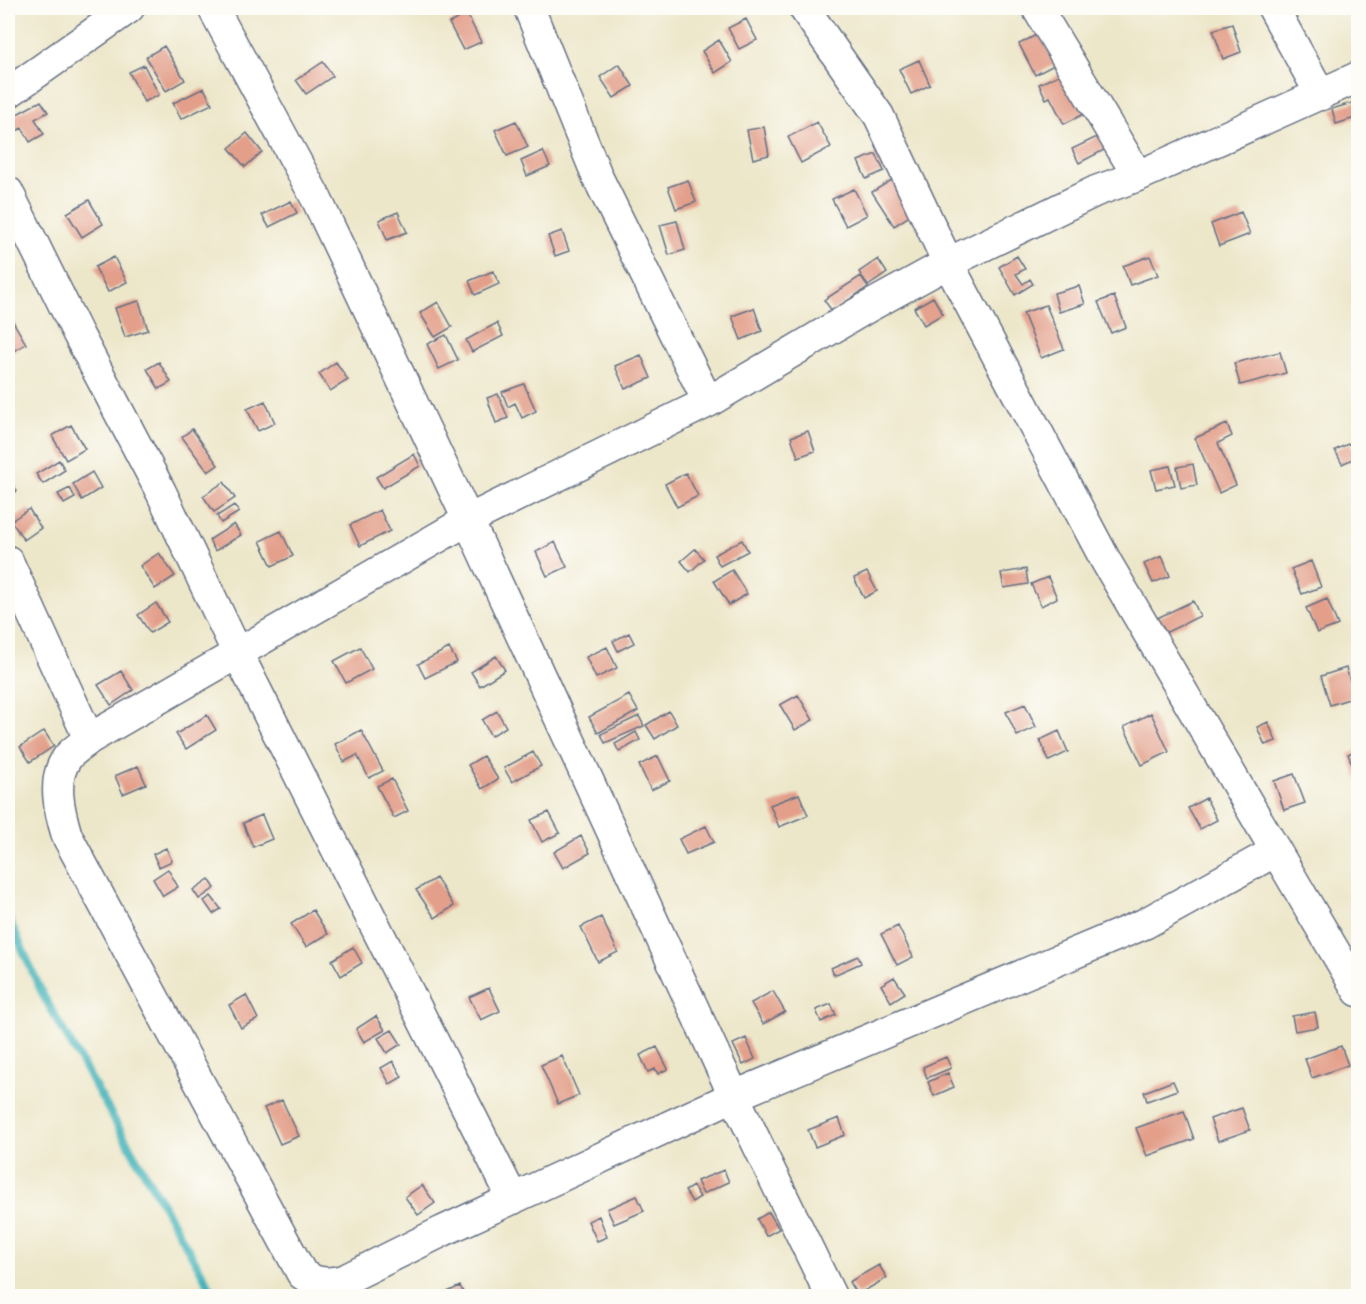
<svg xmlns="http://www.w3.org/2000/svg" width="1366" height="1304" font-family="'IM FELL French Canon',serif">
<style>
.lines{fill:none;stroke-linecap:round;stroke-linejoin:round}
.stream{stroke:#44b4ba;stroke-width:8}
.building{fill:#e39f8a}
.minor-casing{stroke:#646f84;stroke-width:33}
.minor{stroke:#fff;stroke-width:30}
</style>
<rect width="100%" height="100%" fill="#fdfcf7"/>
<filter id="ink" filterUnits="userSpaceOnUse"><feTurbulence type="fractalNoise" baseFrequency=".0167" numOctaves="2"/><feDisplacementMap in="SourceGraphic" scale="12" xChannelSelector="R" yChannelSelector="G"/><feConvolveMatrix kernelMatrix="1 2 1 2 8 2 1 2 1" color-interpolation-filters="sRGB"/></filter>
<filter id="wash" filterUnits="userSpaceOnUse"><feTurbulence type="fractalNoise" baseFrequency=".008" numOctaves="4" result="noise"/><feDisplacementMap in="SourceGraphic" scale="24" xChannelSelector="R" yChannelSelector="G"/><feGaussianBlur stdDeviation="1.35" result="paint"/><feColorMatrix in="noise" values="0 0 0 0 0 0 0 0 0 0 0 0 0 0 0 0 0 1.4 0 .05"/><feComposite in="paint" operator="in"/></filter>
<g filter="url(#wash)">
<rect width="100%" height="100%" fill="#ede7ca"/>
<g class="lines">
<path class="stream" d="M8,917l35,78 172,301"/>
</g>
<g id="blocks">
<path class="building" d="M467,14l14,28 -18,8 -14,-27z
M746,19l11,21 -18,9 -11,-21z
M1232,24l9,28 -18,7 -10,-29z
M1040,33l16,31 -21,11 -16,-31z
M719,40l13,22 -17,11 -13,-22z
M164,46l21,34 -19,11 -20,-34z
M919,60l11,25 -19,9 -12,-25z
M323,62l10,14 -27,18 -10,-14z
M619,64l14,22 -19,12 -14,-21z
M144,65l15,30 -15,7 -15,-30z
M1065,72l21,41 -22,11 -14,-27 -4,2 -7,-15z
M204,88l8,16 -31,15 -8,-16z
M41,101l7,11 -13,7 9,15 -14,8 -8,-14 -12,6 -2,-15z
M1358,101v16l-22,7 -4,-15z
M516,121l12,26 -21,9 -12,-26z
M817,122l14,25 -30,16 -13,-26z
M764,127l5,28 -16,4 -6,-29z
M247,133l15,19 -17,15 -16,-19z
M1099,136l7,13 -27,14 -7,-14z
M543,151l7,15 -23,10 -6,-15z
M876,154l8,17 -18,8 -8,-18z
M895,178l21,34 -22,14 -22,-34z
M688,180l8,22 -20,7 -8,-22z
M854,189l13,26 -21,11 -14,-27z
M89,200l14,24 -21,13 -15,-24z
M291,201l6,12 -28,14 -7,-12z
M398,212l9,20 -20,8 -8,-20z
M1241,212l9,22 -31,12 -8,-22z
M677,221l8,29 -16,5 -9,-30z
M562,231l7,20 -14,5 -7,-20z
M1017,256l8,13 -9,5 7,10 7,-5 3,5 -18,11 -16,-28z
M1150,256l8,19 -28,10 -7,-19z
M114,257l13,25 -19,10 -13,-25z
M878,259l9,14 -19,13 -9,-14z
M493,271l6,13 -24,11 -6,-14z
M861,276l7,11 -36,24 -8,-11z
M1079,286l6,18 -26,8 -5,-19z
M1114,296l12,31 -15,6 -13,-31z
M933,297l10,17 -19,11 -10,-17z
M139,301l9,29 -23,7 -10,-29z
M438,302l14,25 -17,10 -15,-24z
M1046,305l18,44 -23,9 -18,-45z
M754,308l8,23 -21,9 -9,-24z
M11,318l15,26 -18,10v-34z
M497,323l6,13 -31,16 -6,-12z
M446,335l12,25 -19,9 -12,-25z
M1280,352l6,21 -46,12 -6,-22z
M641,355l10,23 -26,11 -10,-23z
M159,362l12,20 -12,7 -12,-20z
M336,362l12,18 -18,11 -11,-17z
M524,384l12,27 -14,7 -7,-15 -7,4 -6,-15z
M498,394l10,24 -12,5 -9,-25z
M265,401l10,22 -17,8 -11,-22z
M1227,424l5,12 -14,7 18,42 -17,8 -24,-55z
M71,425l14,24 -19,11 -14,-24z
M192,429l26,36 -10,7 -26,-35z
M808,431l7,20 -17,6 -7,-20z
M1350,443l7,14 -15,7 -7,-14z
M414,454l6,12 -37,22 -7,-11z
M59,460l6,10 -22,14 -7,-10z
M1193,464l4,21 -16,3 -4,-21z
M1170,466l5,19 -19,4 -5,-19z
M92,472l9,16 -19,12 -9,-16z
M686,473l12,23 -21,11 -12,-23z
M8,478l9,13 -9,6z
M224,482l11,16 -21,14 -11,-16z
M70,488l5,10 -11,6 -6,-10z
M234,505l5,7 -18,11 -4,-7z
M29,509l12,19 -17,12 -13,-19z
M380,510l10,21 -30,15 -10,-21z
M234,524l7,11 -26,16 -6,-11z
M281,531l12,25 -21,10 -12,-25z
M742,540l6,11 -28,15 -6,-11z
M555,542l12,25 -20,9 -11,-24z
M695,549l9,10 -14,13 -9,-11z
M159,553l16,23 -20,13 -15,-23z
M1162,556l8,20 -17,7 -9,-19z
M1311,561l10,26 -19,7 -11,-25z
M1026,569l2,15 -24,4 -3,-15z
M732,570l15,24 -18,11 -15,-24z
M867,572l10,19 -13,7 -10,-20z
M1048,577l9,21 -16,8 -10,-22z
M1327,599l11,26 -21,8 -11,-25z
M1193,601l7,15 -35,17 -8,-15z
M156,603l12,19 -18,11 -12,-18z
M629,633l5,10 -16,8 -5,-10z
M360,647l12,22 -26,14 -12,-22z
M607,647l10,21 -21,10 -10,-21z
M449,648l8,14 -32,16 -7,-14z
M496,656l9,14 -25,16 -9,-14z
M1346,668l9,29 -25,8 -9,-29z
M121,671l12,19 -22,15 -13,-20z
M629,695l9,16 -40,22 -9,-16z
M798,695l15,25 -18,10 -15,-25z
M1025,704l11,23 -19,9 -11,-24z
M497,711l9,16 -15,9 -9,-16z
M669,711l8,14 -22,14 -9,-14z
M1151,713l18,39 -27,13 -18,-38z
M207,715l9,15 -30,19 -10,-15z
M639,716l5,10 -39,17 -4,-9z
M1268,722l8,19 -11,4 -8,-18z
M361,730l22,41 -14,7 -12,-23 -13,7 -9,-18z
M44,731l10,15 -24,16 -10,-15z
M1059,731l9,21 -19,9 -9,-21z
M636,732l4,8 -21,12 -4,-8z
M1358,750v31l-10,-27z
M533,752l8,14 -29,16 -8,-14z
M483,756l15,23 -16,10 -14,-24z
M658,756l12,25 -19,9 -12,-25z
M138,766l8,18 -23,10 -8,-18z
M1294,774l11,29 -21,7 -10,-29z
M392,779l16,32 -14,7 -17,-32z
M799,794l9,21 -29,12 -9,-22z
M1206,798l11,22 -17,9 -12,-21z
M549,812l11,21 -18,9 -11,-22z
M262,815l10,24 -19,8 -10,-24z
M706,826l8,16 -28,12 -7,-15z
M581,836l9,17 -27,15 -9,-16z
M166,848l6,13 -13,6 -6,-13z
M168,869l10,18 -15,9 -10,-17z
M436,878l18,28 -19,12 -19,-28z
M209,879l6,9 -16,11 -6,-9z
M211,896l10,13 -8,5 -9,-13z
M313,910l15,24 -22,13 -15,-23z
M601,917l17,35 -20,10 -17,-35z
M898,926l15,31 -16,8 -16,-31z
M353,947l9,16 -21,13 -9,-16z
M858,956l3,7 -27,12 -3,-7z
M894,977l11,16 -14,9 -10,-17z
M489,988l11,23 -19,9 -12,-23z
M773,991l12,21 -22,12 -12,-21z
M246,995l12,24 -17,9 -12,-23z
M831,1004l5,11 -15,7 -5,-12z
M1315,1012l3,15 -23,4 -3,-15z
M376,1016l9,14 -21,12 -8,-13z
M392,1030l9,14 -14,9 -9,-15z
M746,1038l9,21 -12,6 -10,-21z
M1341,1046l7,19 -36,13 -7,-19z
M657,1047l11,22 -10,5 -3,-5 -7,3 -8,-17z
M562,1056l17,39 -21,9 -17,-39z
M946,1057l5,11 -24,10 -4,-11z
M393,1061l9,16 -12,7 -9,-16z
M948,1073l6,14 -20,9 -6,-14z
M1173,1081l4,9 -30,11 -3,-9z
M282,1100l17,36 -19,8 -16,-36z
M1242,1108l8,22 -32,11 -8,-22z
M1184,1111l10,28 -47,17 -11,-28z
M839,1118l6,17 -30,12 -7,-17z
M724,1170l5,12 -26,12 -6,-13z
M422,1185l13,18 -17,12 -13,-18z
M693,1186l7,11 -8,5 -7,-11z
M637,1196l7,15 -30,13 -7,-15z
M769,1212l10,17 -13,7 -9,-17z
M599,1216l8,21 -10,4 -9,-20z
M879,1265l8,13 -30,17 -8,-13z
M460,1286l5,10h-26z"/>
</g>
</g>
<g filter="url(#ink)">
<use href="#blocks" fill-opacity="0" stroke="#646f84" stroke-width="1.5"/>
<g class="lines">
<defs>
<path id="minor" d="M213,8l104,192 151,320 266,576 97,200
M529,8l69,170 110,224
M804,8l75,108 69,147 159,300 251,428
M1037,8l101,168
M1273,8l48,87
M8,93l121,-85
M8,192l70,142 83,158 77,162 275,545
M8,561l81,178
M1276,851l-132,73 -410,172 -291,135 -99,49c-16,4 -28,4 -42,-6l-235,-438c-7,-23 -16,-56 0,-78 5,-7 15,-13 22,-19l379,-219 240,-118 160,-95 80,-44 148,-72 42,-15 220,-99"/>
</defs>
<use href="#minor" class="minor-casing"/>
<use href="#minor" class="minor"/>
</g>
</g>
<rect width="1366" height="1304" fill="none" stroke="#fdfcf7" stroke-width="30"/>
</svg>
